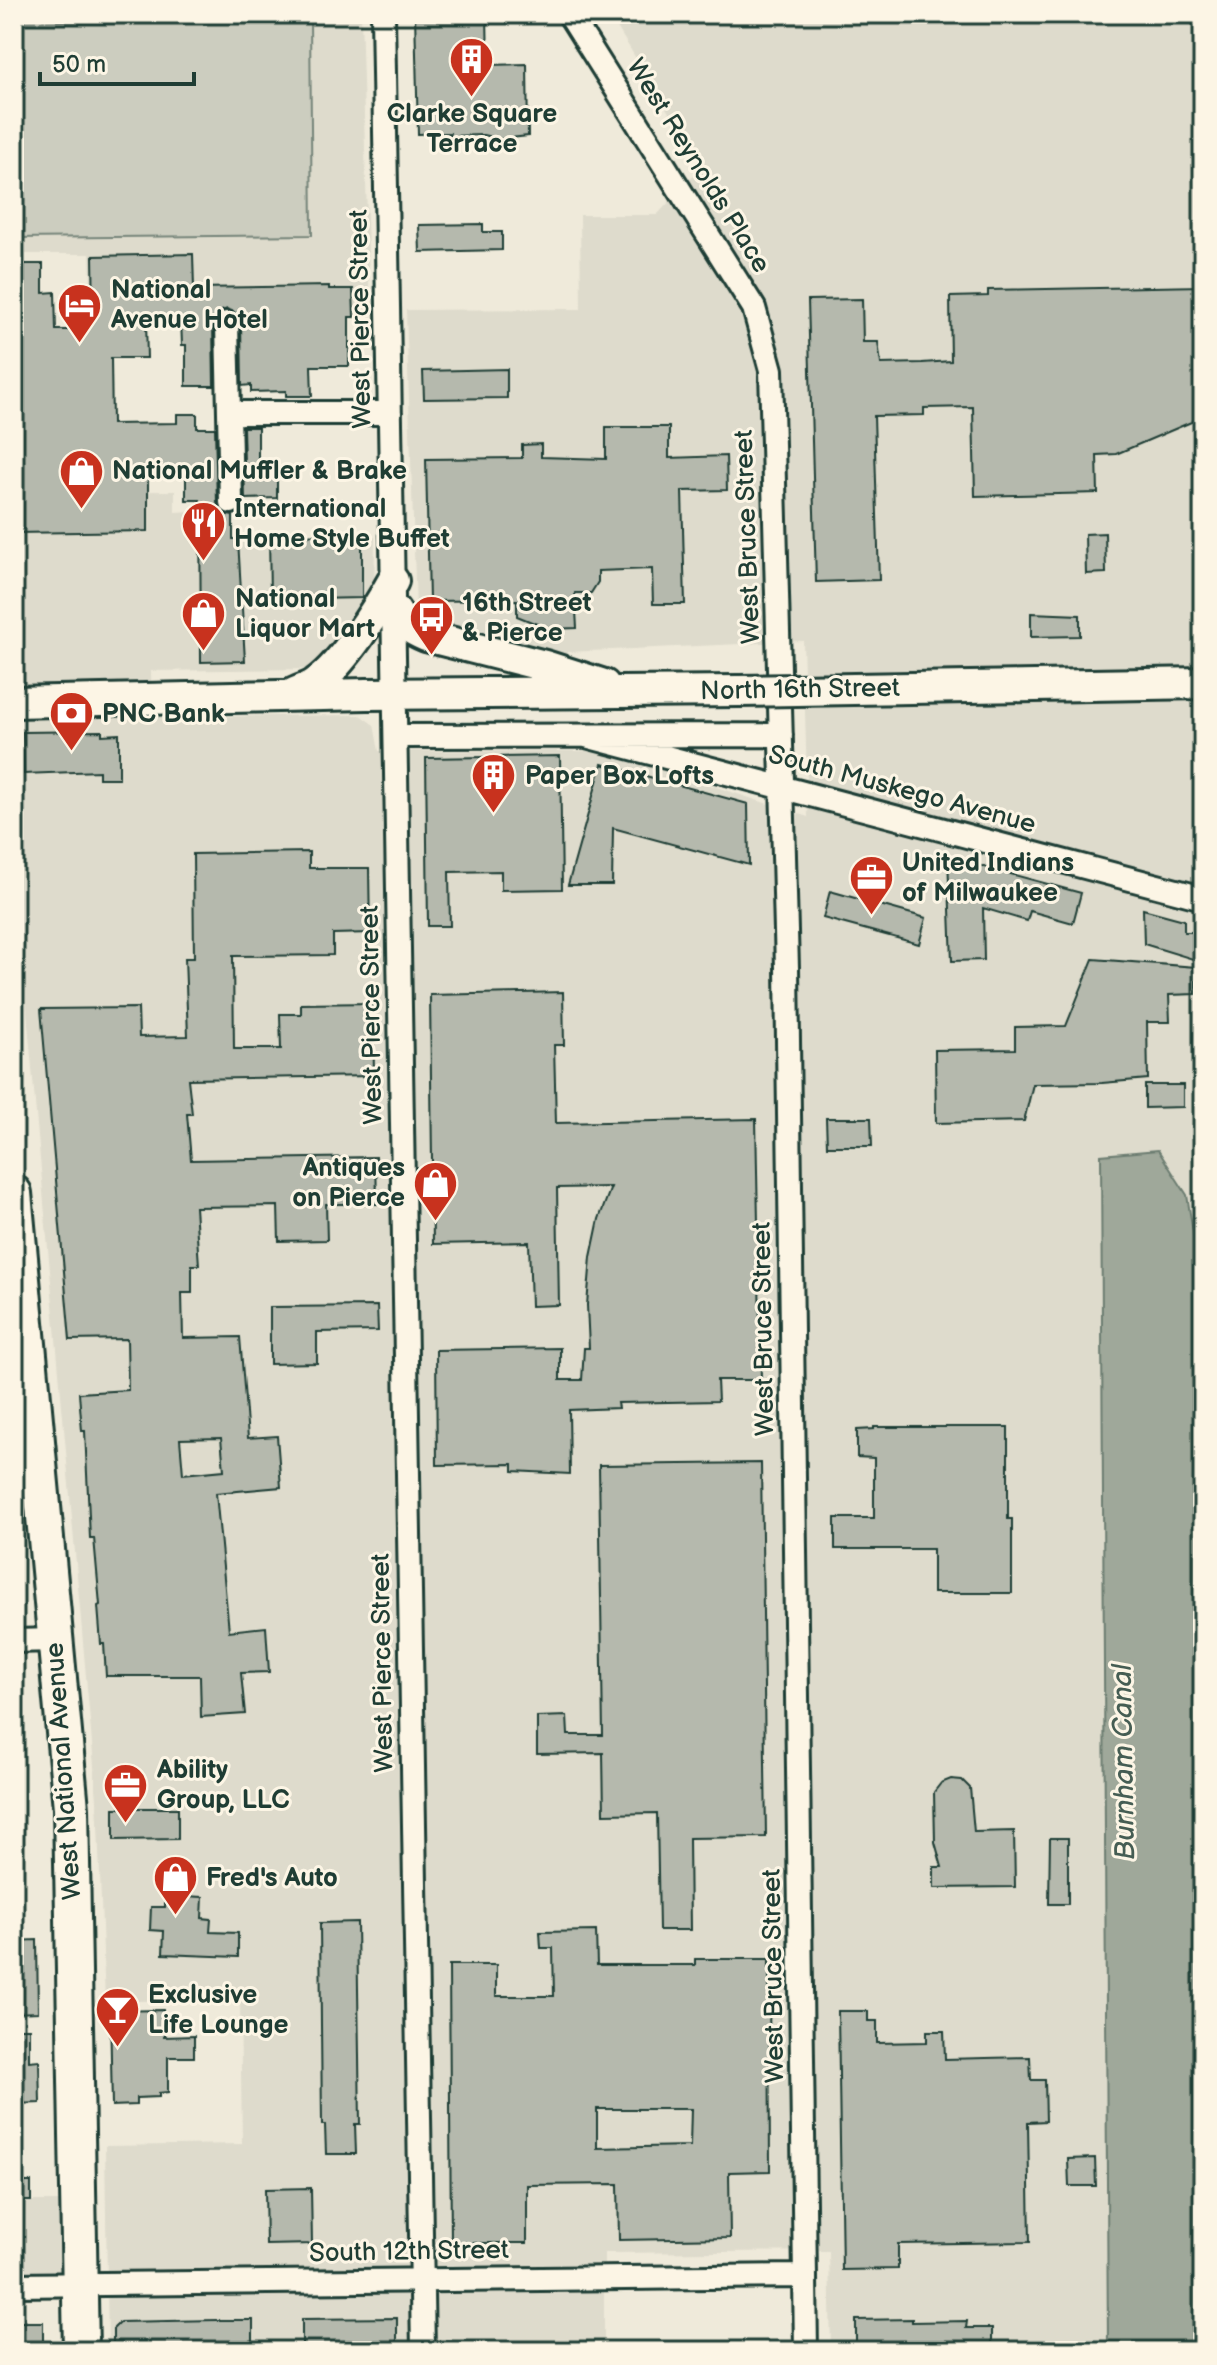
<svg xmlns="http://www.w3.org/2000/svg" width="1217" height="2365" font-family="'Balsamiq Sans',sans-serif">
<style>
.built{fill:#dedbcc}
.green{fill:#cccdbf;stroke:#76857a;stroke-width:2}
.water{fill:#9fa89a;stroke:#6c7d71;stroke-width:2}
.building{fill:#b5b9ad;stroke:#1f3d34;stroke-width:2;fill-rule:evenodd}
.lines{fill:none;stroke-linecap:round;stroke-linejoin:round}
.street-casing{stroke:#1f3d34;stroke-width:28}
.secondary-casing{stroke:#1f3d34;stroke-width:36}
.primary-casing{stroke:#1f3d34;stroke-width:40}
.street{stroke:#fcf5e5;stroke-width:22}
.secondary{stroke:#fcf5e5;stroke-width:30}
.primary{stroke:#fcf5e5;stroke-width:34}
.secondary-bridge-casing{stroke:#1f3d34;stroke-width:36;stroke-linecap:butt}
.secondary-bridge{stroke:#fcf5e5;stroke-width:30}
.labels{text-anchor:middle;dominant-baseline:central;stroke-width:6;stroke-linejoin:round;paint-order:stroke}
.poi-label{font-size:26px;font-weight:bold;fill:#1f3d34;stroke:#fcf5e5;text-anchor:start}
.street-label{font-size:26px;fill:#1f3d34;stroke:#fcf5e5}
.water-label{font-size:28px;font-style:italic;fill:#455d53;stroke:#fcf5e5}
</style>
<rect width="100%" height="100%" fill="#efeada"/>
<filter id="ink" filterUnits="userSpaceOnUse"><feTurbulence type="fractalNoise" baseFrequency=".0125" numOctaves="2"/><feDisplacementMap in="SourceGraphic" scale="16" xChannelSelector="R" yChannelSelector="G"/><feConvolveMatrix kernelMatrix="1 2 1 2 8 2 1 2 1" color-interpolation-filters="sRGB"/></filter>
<g filter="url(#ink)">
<path class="built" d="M14,14h347l9,303 -278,4 -2,-67h-76z
M609,14h594v1280l-16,-99 -86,-39 7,1195h-277l-2,-100 -225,2v98h-496l-3,-205 137,-2 -2,-146 -135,4 -8,-202 -75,-844 -8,-150v-314l161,-1v21l53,-3v32l147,-4 -1,60 -58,72 -165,2 1,46 208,-2 14,10 5,26h217l22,4 190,62 -5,-176 -235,11 -11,8 -120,-30 -18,-12 -3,-8 -10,-300 175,-1 -1,-94h77l45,-48z
M14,2201h65l1,83 -66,1z"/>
<path class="green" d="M310,19l2,216 -298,3v-216z"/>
<path class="water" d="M1158,1150l29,45 16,99v1057h-95l-7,-1196z"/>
<path class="building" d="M415,14h72l1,51 39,-1 1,72 -27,3 -18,-4 -33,1v-3l-32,1z
M483,224v8h19v18l-82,2 -1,-27z
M193,254l1,34 135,-2v3h24l1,28h-5v49h-38l1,30h-26v-5l-35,1v-7l-9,1 -1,-64 -3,-7 -11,-6 -8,3 -6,11 1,63h-28v-41h-4l-1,-26 -35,1 1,38h-36l1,66 65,-1v-9h20v14h18l2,75 7,11 9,2v23h5l7,122 -44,1 -1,-162h-14v-24l-38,1v54l-134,2v-269h29v29l12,-1 1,38h32l-1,-17h7l-1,-57z
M1203,286v131l-87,37 -19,1 1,38 -123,3 -2,-89 -49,1v7l-50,1 5,164 -63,2 -8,-282 54,-1 1,43h15l3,22 41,-1 29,-2 -1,-64 38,-1v-6z
M507,369v29l-83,1 -1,-28z
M243,427h15v47l19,-1v25l-32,1z
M606,427h63v31l57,-2 1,34 -45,1 3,113h-32l-1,-35 -54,2v11l-7,11h-16l2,35 -28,1 -32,-13v-16l-88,1 -3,-142 96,-1v-13l19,-1v13l65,2z
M1105,533l1,40 -20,1 -1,-40z
M362,534v64l-49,1v-4h-43l-1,-60z
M1031,613l49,2v21l-49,1z
M102,731v4l17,-1v44h-20v-7l-75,3 -1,-42z
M560,756l2,133 -61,1v-19l-52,1 1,54h-22l-2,-168z
M602,764l146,40 1,61 -136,-37 -1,57h-44z
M309,852v16h60l1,65 -37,1v21l-100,1 1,93h47l-1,-35h21v-10l72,-1 1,73 -186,3 4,35h-5l4,46 185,-3 1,47h-51l1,36 -48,1 -1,-35 -83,1 4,58h-7v28h-10l1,45 57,-1 8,101 29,-2 4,51 -65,6 13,138 37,-4 3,45 -28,1 4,41 -44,3 -1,-41h-94l-2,-32h-3l-3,-38 2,-1 -6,-67h-4l-5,-107h-3l-3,-38 49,-3 -1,-51 -57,1 -29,-331 97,-1 1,29 49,-1 -3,-78h9l-1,-104zM221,1438l3,32 -41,4 -3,-35z
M948,857l133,36 -8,30 -43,-12 -3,10 -44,-13 1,52 -32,1z
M830,891l96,27 -7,26 -96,-26z
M1143,909l41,11v12h11l1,28 -52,-16z
M1093,959l103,8v27l-27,1 1,27h-23l1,57 -46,4 -69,1 -9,37 -88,2 -1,-73 80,-1v-22l51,-1z
M563,992l1,53h-10l2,78 200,-4 5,261h-44l1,21 -101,2 1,5 -49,2 1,64 -57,-3v-7l-76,1 -1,-115 124,-2v32h22l2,-32h5l-2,-43 4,-48 8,-38 12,-32 -54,1 2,117 -28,1 -2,-64 -96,2 -3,-249z
M1145,1085h38v22l-38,1z
M826,1118h45l1,28h-45z
M377,1306l1,25 -61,1v31l-47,1v-57z
M874,1427h134v92h4v74h-79v-44h-98v-31h39v-60l-17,-1v-27l17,-1z
M761,1463l5,374 -77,1 1,92h-31l-2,-117 -53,1 -1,-61 -66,1v-37l30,-1 1,19h35l-4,-270z
M951,1779l11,1 8,8 4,44 40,-1 1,56 -81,1v-21h8l-7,-25 -1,-50 7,-9z
M114,1808h64v31l-64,1z
M1050,1838h18v66h-19z
M165,1895l38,2 -1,21 9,1 -1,13 28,1v24l-75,-3 1,-23 -14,-1 1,-23h14z
M357,1922l3,202h-5l1,30h-30l-1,-29h-3l-2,-202z
M596,1931l1,34h98v-6h74l1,212 -41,1 1,66 -111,2 -1,-56 -91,1v58h-76l-2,-278h47v31h58l-1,-48h-12l-1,-16zM597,2109h94l-1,37 -93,2z
M37,1940l1,72 -24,1v-72z
M163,2010l1,27 30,-1v21h-26v35l-9,1v4l-23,1v7l-24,1 -2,-95z
M838,2011h30v10h9v22l50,-1v-11h17l1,28 85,-2 1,23h14l1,41 -18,1 2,120 -132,2v25l-56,1z
M14,2028h15v33l10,-1 1,43 -26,1z
M1095,2158l1,28h-27l-1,-27z
M14,2182h17v19h-17z
M311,2188l1,56 -46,1 -1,-56z
M397,2318v33h-95v-32z
M912,2319v3l55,-1 -1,7h26v23h-136v-31z
M217,2320h36v31h-140v-22l7,-7z
M14,2322h29v29h-29z"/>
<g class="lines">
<defs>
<path id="street" d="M383,14l40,2337
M569,14l185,294 17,62 16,598 19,1383
M227,323l4,179
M230,413h160
M397,736l384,-1
M586,736l617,162
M14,1641l41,-1
M14,2285l791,-9"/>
<path id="secondary" d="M395,611c7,13 17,19 31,25l119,30 59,19
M293,694c7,-4 17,-6 23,-11 27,-19 61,-73 77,-102
M14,702l353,-8 372,-3"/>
<path id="primary" d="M14,1193l57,615 10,543"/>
</defs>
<use href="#street" class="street-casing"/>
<use href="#secondary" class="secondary-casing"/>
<use href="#primary" class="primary-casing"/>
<use href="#street" class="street"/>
<use href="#secondary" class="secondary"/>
<use href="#primary" class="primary"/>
<defs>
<path id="secondary-bridge" d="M739,691l464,-8"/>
</defs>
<use href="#secondary-bridge" class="secondary-bridge-casing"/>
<use href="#secondary-bridge" class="secondary-bridge"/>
</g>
</g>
<defs>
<symbol id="building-pin" viewBox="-11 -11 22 30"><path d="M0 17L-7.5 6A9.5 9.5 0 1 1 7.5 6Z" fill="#c8321e" stroke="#fcf5e5"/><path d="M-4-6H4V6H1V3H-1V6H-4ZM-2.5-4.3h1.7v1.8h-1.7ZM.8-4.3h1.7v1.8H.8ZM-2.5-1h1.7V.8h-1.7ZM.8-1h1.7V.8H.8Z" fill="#fff"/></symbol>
<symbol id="hotel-pin" viewBox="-11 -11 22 30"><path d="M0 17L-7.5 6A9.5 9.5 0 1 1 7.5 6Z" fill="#c8321e" stroke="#fcf5e5"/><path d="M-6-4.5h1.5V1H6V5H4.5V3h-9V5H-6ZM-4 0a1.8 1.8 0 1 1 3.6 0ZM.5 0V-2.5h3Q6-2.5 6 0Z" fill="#fff"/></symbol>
<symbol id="shop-pin" viewBox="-11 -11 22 30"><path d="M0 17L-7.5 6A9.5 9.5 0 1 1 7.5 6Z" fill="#c8321e" stroke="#fcf5e5"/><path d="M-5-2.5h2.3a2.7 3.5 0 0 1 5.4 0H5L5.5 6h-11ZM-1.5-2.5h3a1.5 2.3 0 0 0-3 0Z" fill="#fff"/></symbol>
<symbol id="restaurant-pin" viewBox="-11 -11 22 30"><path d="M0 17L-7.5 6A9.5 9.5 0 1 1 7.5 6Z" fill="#c8321e" stroke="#fcf5e5"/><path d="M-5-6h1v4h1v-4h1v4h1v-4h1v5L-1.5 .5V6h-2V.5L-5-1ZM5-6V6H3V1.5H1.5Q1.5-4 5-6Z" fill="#fff"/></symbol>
<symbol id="bus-pin" viewBox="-11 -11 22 30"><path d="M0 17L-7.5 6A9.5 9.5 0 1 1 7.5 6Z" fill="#c8321e" stroke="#fcf5e5"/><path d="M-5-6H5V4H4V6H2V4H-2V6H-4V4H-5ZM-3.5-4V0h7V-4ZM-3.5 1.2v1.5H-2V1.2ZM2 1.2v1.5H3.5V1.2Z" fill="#fff"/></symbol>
<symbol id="bank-pin" viewBox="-11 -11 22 30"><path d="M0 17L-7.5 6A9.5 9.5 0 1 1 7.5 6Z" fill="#c8321e" stroke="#fcf5e5"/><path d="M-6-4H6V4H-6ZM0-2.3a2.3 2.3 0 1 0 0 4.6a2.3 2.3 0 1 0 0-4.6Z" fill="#fff"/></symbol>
<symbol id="office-pin" viewBox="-11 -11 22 30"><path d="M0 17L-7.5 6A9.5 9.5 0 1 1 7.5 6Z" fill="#c8321e" stroke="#fcf5e5"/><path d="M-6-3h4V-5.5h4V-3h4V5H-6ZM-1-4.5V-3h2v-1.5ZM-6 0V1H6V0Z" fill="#fff"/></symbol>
<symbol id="bar-pin" viewBox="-11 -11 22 30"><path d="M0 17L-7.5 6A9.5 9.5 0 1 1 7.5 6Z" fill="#c8321e" stroke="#fcf5e5"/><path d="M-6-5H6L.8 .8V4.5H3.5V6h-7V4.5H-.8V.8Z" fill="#fff"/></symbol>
</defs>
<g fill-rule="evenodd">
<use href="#building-pin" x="446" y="34" width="51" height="69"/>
<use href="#hotel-pin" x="54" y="280" width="51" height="69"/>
<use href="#shop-pin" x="56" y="446" width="51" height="69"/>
<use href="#restaurant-pin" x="178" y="498" width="51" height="69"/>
<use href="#shop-pin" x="178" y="588" width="51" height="69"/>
<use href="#bus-pin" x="406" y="592" width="51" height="69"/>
<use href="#bank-pin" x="46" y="688" width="51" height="69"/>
<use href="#building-pin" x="468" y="750" width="51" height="69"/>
<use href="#office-pin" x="846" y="852" width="51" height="69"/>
<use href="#shop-pin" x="410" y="1158" width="51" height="69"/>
<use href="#office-pin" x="100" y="1760" width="51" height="69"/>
<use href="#shop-pin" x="150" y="1852" width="51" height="69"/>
<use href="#bar-pin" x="92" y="1984" width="51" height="69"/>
</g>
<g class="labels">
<g class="poi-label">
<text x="472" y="114" text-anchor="middle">Clarke Square<tspan x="472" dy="30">Terrace</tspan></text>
<text x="111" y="290">National<tspan x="111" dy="30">Avenue Hotel</tspan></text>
<text x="112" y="471">National Muffler &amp; Brake</text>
<text x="234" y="509">International<tspan x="234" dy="30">Home Style Buffet</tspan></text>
<text x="235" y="599">National<tspan x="235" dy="30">Liquor Mart</tspan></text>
<text x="462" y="603">16th Street<tspan x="462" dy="30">&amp; Pierce</tspan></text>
<text x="102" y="714">PNC Bank</text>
<text x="525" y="776">Paper Box Lofts</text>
<text x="902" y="863">United Indians<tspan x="902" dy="30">of Milwaukee</tspan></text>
<text x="405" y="1168" text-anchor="end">Antiques<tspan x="405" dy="30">on Pierce</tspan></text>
<text x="157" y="1770">Ability<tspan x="157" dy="30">Group, LLC</tspan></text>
<text x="206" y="1878">Fred's Auto</text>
<text x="148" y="1995">Exclusive<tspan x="148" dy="30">Life Lounge</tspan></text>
</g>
<g class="street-label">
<text transform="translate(698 166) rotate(58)">West Reynolds Place</text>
<text transform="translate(361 319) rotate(-91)">West Pierce Street</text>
<text transform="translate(748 537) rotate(-92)">West Bruce Street</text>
<text transform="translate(800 690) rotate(-1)">North 16th Street</text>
<text transform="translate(902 790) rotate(15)">South Muskego Avenue</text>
<text transform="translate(372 1015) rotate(-91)">West Pierce Street</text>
<text transform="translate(764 1329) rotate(-91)">West Bruce Street</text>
<text transform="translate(383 1663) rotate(-91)">West Pierce Street</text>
<text transform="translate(64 1771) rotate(-94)">West National Avenue</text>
<text transform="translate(774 1976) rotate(-91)">West Bruce Street</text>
<text transform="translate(409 2252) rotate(-1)">South 12th Street</text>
</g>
<g class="water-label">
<text transform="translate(1124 1762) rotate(-91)">Burnham Canal</text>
</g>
</g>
<rect width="1217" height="2365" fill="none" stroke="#fcf5e5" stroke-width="48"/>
<rect x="24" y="24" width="1169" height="2317" fill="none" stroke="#1f3d34" stroke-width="3" filter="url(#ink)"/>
<path d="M40 72v12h154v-12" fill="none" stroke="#1f3d34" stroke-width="4"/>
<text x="52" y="72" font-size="24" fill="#1f3d34" stroke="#fcf5e5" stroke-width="6" paint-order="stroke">50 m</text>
</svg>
